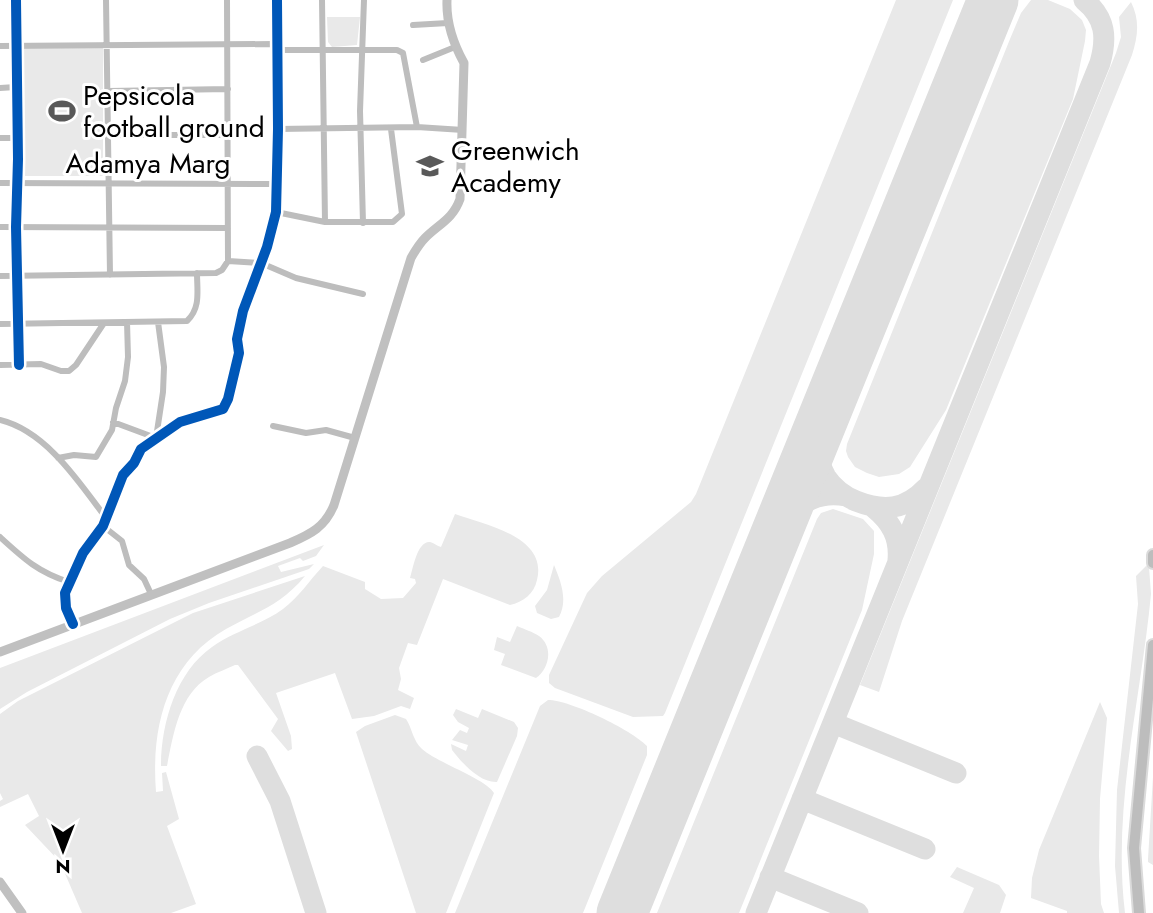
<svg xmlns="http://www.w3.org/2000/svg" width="1153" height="913" font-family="Jost,sans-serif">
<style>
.green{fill:#e9e9e9}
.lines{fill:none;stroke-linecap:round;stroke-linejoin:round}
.taxiway{stroke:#dedede;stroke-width:21}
.runway{stroke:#dedede;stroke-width:51}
.trunk-casing{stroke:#dbdbdb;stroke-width:14}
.minor{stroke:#bdbdbd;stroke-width:6}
.secondary{stroke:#c0c0c0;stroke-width:9}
.trunk{stroke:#bdbdbd;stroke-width:10}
.cycleway-casing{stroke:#fff;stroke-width:15}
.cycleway{stroke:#0057b8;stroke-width:10}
.labels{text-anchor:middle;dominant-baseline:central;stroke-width:6;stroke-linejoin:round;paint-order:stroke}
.poi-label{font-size:28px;fill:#000;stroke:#fff;text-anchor:start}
.street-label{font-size:28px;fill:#000;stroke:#fff}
</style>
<rect width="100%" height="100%" fill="#fff"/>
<path class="green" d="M896,0h57l-288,713 -2,3 -30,1 -78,-29 -6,-5v-8l38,-82 15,-17 89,-74 5,-8z
M1031,0h17l22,9 12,11 4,10 -1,11 -12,58 -127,311 -36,57 -11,7 -20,3 -12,-4 -12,-6 -7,-10 -2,-6 1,-7 163,-405 11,-26z
M1131,2c9,18 7,34 1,53l-230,566 -23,71 -19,-7 256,-632 5,-16 -2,-20z
M327,17h33l-3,28 -25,2 -4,-5z
M103,46v130h-81v-129z
M833,509l30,10 11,12v23l-12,56 -123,303h-82l160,-394 4,-6z
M455,514c30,11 93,22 82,66 -3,14 -14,22 -27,25l-67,-26 -26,66 -9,-2 -9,25 2,11 -3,11 16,8 -4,11 -9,-3 -27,10 -22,3 -17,-46 -59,20 15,43 1,13 -4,2 -17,-20 7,-12 -40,-54h-3c-8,4 -18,7 -26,12 -30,17 -36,59 -42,89h-6c0,-42 15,-94 51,-119 22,-16 49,-22 71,-38 16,-12 26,-28 40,-43l42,16v7l16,10 22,-1 13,-15 -1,-4 -5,-1c3,-9 7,-37 20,-36 4,1 7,4 11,5z
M324,545l-8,11 -13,5 -3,-3 -22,8 3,6 33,-8 -5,5 -100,34 -39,16 -143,73 -27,17v-41z
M554,565c7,17 14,35 5,52l-8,2 -14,-6 -2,-7 12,-16z
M1146,566l3,1 2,27c-10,106 -39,212 -26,319h-6l-4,-47 2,-76 21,-186 -2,-28z
M305,576c-25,30 -47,35 -79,53 -60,34 -75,99 -70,163l7,-1 -1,-18 4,-1 13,47 -12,7 29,78 -25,9h-89l-22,-51 -35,-37 14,-9 -11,-22 -28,13v-6l3,-2 -3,-6v-79l18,-13 175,-88z
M517,626c7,3 16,6 22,10 15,11 10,33 -3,42l-35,-13 4,-11 -11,-4 3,-13 13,5z
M548,700c22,0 84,30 99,46v9l-64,158h-128l85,-207z
M1100,702l7,16 -7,81 -1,57 2,48 3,9h-37v-2l-36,-13 1,-20 7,-28z
M456,709l22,9 4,-9 32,13 4,6 -1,8 -20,46c-17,1 -35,-19 -45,-32l-1,-6 15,7 2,-6 -16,-5 8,-10 7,3 2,-5 -11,-6 -5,-7z
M395,715l11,4c6,9 7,22 16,30 16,14 64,30 72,44l-48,120h-30l-60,-181 9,-6z
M1153,777v88l-5,-3v-3z
M957,867l42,18 7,10 -6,18h-37l11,-25 -24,-11z"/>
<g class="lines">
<path class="taxiway" d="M988,14l11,-14
M817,435c1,14 1,29 9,42 8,12 18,19 30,24 28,11 49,9 70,-13
M874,508c17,14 26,29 24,52
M782,519c20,-17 37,-28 64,-23
M833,723l123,50
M257,756l23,45 36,112
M802,799l123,50
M770,877l88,36
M756,913l344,-850c7,-25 6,-45 -16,-63"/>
<path class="runway" d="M622,913l371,-913"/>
<defs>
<path id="trunk" d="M1153,555v8
M1139,913l-5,-65 19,-203"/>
</defs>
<use href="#trunk" class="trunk-casing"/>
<path class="minor" d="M16,0l2,159 -2,68 3,138
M106,0l4,275
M227,0l1,261
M322,0l3,222
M413,25l35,-2
M0,46l273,-2 8,6h116l6,3 14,74
M423,60l32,-13
M0,88l16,-1
M109,91l119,-2
M278,129l139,-2 46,3
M110,135h118
M0,138h18
M0,183l278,1
M276,212l49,10h68l9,-8 -11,-85
M363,223l-3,-112 4,-111
M0,227l228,1
M0,276l216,-3 6,-3 6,-9 33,2 35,15 67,16
M0,324l187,-3c14,-13 10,-30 10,-48
M0,365l41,-1 20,7h8l7,-6 28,-42
M0,420c46,11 79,62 106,98
M113,422l43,16 7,-46 1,-25 -6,-45
M273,426l33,7 20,-3 29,8
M58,458l16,-3 22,2 16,-27 4,-22 9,-27 3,-24 -1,-35
M103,526l19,15 7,24 15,14 7,15
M0,537c24,22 38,35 69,45
M73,624l-7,-16 -1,-15 18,-40 20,-27 20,-51 11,-12 7,-14 39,-27 43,-13 5,-10 11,-46 -2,-14 6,-28 24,-64 9,-35 2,-83 -1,-129"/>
<path class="secondary" d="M0,652l290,-109c21,-9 35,-16 44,-38l77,-247c4,-7 8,-14 14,-20 14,-14 28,-19 35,-39l4,-136c-11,-20 -18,-40 -17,-63
M0,882l22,31"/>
<use href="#trunk" class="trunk"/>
<defs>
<path id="cycleway" d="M16,0l2,159 -2,68 3,138
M73,624l-7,-16 -1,-15 18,-40 20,-27 20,-51 11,-12 7,-14 39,-27 43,-13 5,-10 11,-46 -2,-14 6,-28 24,-64 9,-35 2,-83 -1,-129"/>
</defs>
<use href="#cycleway" class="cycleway-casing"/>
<use href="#cycleway" class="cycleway"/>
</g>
<defs>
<symbol id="stadium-bare" viewBox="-9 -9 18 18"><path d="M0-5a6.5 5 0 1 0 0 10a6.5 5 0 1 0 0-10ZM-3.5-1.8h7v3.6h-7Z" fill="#595959" stroke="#fff" stroke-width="2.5" paint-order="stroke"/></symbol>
<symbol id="university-bare" viewBox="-9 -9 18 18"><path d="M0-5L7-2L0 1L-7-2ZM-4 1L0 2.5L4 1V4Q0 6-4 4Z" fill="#595959" stroke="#fff" stroke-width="2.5" paint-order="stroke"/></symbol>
</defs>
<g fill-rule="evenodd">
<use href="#stadium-bare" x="43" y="92" width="38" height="38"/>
<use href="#university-bare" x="411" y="147" width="38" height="38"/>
</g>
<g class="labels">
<g class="poi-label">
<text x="83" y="95">Pepsicola<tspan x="83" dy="32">football ground</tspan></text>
<text x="451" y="150">Greenwich<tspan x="451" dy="32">Academy</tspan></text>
</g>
<g class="street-label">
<text x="148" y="163">Adamya Marg</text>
</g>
</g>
<g transform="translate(63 850) rotate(180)" stroke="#ffffff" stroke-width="5" paint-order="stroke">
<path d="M0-5L12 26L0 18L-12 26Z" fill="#000000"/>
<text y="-10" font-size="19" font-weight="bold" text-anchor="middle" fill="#000000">N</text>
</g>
</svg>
